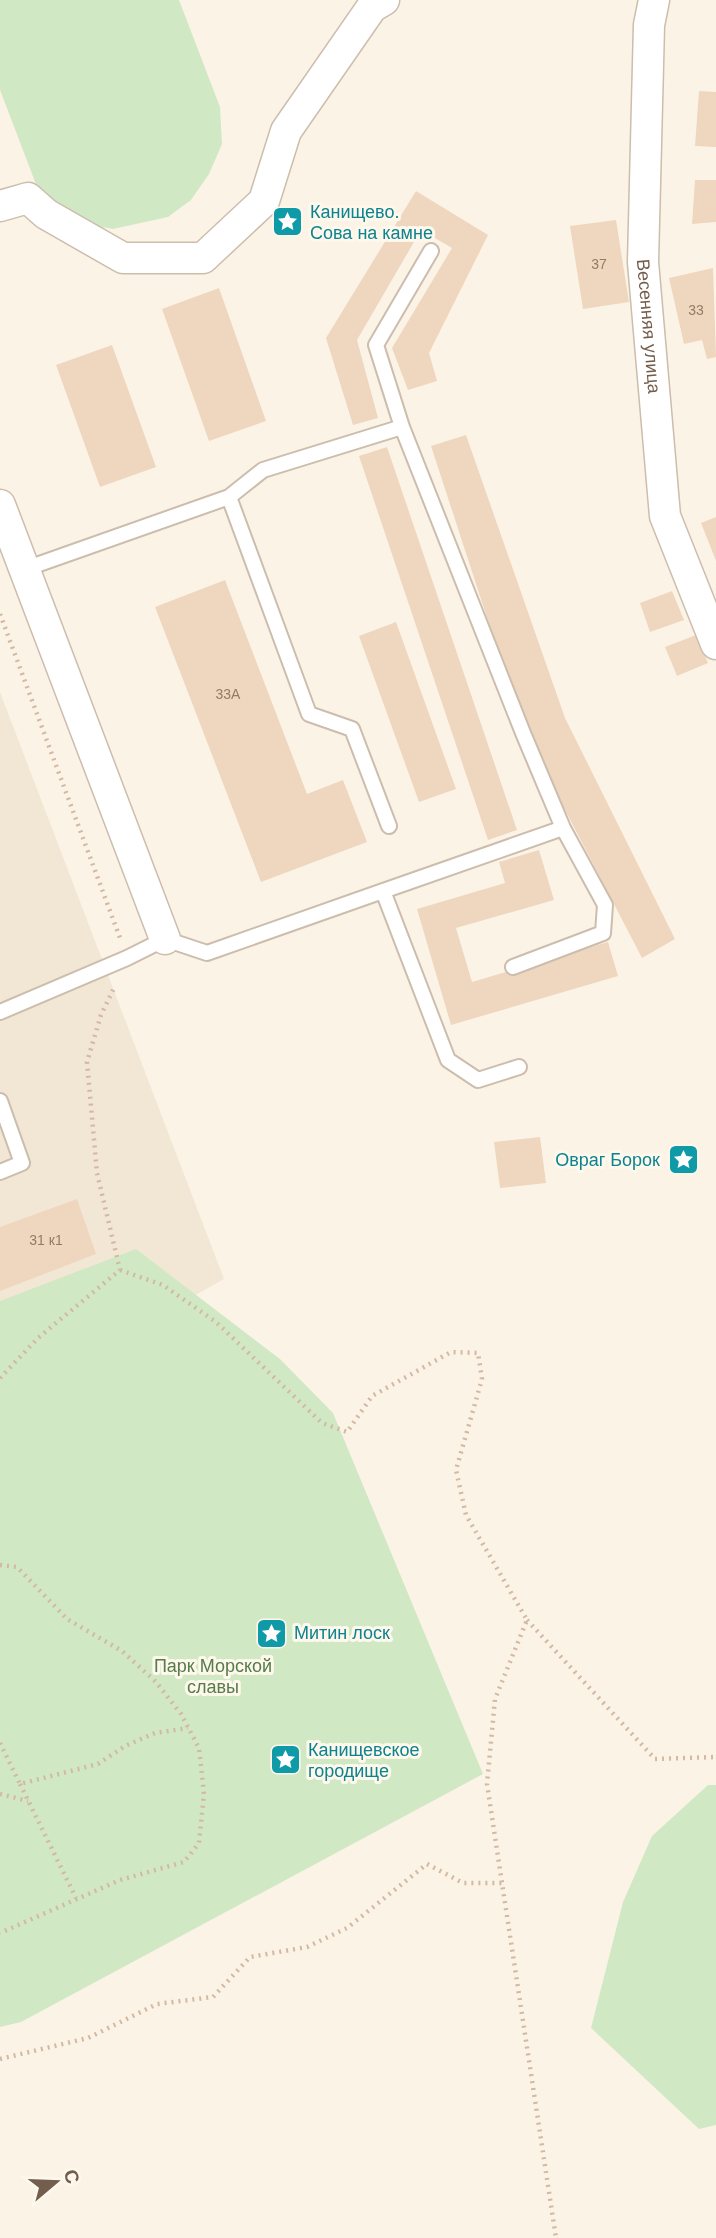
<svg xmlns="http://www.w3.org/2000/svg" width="716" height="2238" font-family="Helvetica,sans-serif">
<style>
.residential{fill:#f2e7d5}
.green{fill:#d1e8c5}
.building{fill:#efd6bf}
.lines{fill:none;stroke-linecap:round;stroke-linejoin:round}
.lane-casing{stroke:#ccbdad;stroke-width:18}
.street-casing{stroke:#ccbdad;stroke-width:33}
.path{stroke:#d3b9a3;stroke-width:4.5;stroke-dasharray:2 5;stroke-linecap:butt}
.lane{stroke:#fff;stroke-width:14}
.street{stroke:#fff;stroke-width:30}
.labels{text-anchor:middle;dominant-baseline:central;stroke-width:6;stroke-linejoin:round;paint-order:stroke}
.number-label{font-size:14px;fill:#927b69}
.culture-label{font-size:18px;fill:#0d838f;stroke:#fef8ec;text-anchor:start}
.street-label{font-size:18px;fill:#735d4c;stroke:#fef8ec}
.park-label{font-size:18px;fill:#547d48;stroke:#fef8ec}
</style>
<rect width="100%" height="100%" fill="#fbf4e6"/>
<path class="residential" d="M0,692l224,587 -224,126z"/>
<path class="green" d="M0,0h179l41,107 2,37 -13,30 -18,26 -23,17 -55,12 -28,-5 -30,-13 -18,-24 -37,-97z
M136,1249l144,110 53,54 150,361 -462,248 -21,5v-726z
M708,1785h8v340l-17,4 -108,-101 32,-126 29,-66z"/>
<path class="building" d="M699,91l17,1v55l-21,-1z
M695,180h21v42l-24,2z
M416,191l72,44 -59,118 8,28 -29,9 -16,-42 60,-100 -31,-18 -64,110 21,78 -25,7 -27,-87z
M616,220l13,82 -46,7 -13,-83z
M713,268l3,89 -9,2 -5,-19 -18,4 -15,-66z
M219,288l47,133 -57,20 -47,-132z
M112,345l44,122 -56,20 -44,-122z
M466,435l99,283 110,221 -33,19 -118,-227 -93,-285z
M387,447l130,383 -29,10 -129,-384z
M716,517v44l-15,-38z
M225,580l82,214 36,-14 24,62 -106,40 -106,-275z
M672,591l12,29 -34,12 -10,-29z
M396,622l60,167 -37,13 -60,-166z
M696,635l12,28 -31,13 -12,-29z
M539,850l15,50 -98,28 16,54 136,-40 10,34 -167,49 -34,-116 88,-26 -6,-21z
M540,1137l6,46 -46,5 -6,-46z
M77,1199l19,55 -96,37v-64z"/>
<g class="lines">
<defs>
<path id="lane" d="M402,427l121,306 40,95 42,77 -2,28 -90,34
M229,497l80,217 43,15 37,97
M25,569l204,-72 34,-27 139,-43 -26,-82 55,-94
M0,1012l127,-54 38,-19 42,14 176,-62
M519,1067l-41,13 -30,-20 -65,-169 180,-63
M0,1101l22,62 -22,9"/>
<g id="street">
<path id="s1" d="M654,0l-5,25 -6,237 22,254 51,128"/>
<path d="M0,206l28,-8 18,16 77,44h80l61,-57 22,-70 86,-124 12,-7"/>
<path d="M0,505l165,434"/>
</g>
</defs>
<use href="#lane" class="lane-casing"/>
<use href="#street" class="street-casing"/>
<path class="path" d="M0,614l120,324
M120,1270l43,15 53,37 106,101 25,9 25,-36 79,-44 27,1 4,26 -26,91 10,45 61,105 -32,79 -8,85 15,99
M0,1378l38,-40 82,-68 -23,-97 -10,-111 14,-47 13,-27
M0,1565l17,2 50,52 55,32 34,31 25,32 18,34 5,46 -5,49 -15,19 -64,18 -120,53
M527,1620l128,139 61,-2
M0,1743l20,41 78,-20 27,-18 30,-13 33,-5
M20,1784l56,114
M0,1794l28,7
M0,2059l88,-21 69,-34 56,-7 37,-40 57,-10 40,-19 80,-64 36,19h39l54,355"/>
<use href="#lane" class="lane"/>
<use href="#street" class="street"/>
</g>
<defs>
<symbol id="sight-square" viewBox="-11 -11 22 22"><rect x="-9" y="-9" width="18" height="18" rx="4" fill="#0f9aa8" stroke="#fef8ec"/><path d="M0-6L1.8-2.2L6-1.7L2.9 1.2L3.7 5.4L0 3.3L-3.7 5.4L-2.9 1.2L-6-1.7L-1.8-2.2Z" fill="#fff"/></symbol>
</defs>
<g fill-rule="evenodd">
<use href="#sight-square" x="270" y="204" width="35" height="35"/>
<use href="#sight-square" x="666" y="1142" width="35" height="35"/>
<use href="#sight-square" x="254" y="1616" width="35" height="35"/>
<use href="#sight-square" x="268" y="1742" width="35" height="35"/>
</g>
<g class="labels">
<g class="number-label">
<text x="599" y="264">37</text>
<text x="696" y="310">33</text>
<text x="228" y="694">33А</text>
<text x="46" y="1240">31 к1</text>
</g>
<g class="culture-label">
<text x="310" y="212">Канищево.<tspan x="310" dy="21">Сова на камне</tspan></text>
<text x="660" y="1160" text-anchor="end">Овраг Борок</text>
<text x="294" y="1633">Митин лоск</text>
<text x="308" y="1750">Канищевское<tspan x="308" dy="21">городище</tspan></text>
</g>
<g class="street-label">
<text stroke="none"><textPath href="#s1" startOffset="327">Весенняя улица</textPath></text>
</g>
<g class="park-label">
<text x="213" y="1666">Парк Морской<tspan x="213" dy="21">славы</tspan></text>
</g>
</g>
<g transform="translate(56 2182) rotate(71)" stroke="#fef8ec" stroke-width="5" paint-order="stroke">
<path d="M0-5L12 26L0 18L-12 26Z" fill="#735d4c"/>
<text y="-10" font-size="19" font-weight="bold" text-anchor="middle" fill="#735d4c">С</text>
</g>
</svg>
